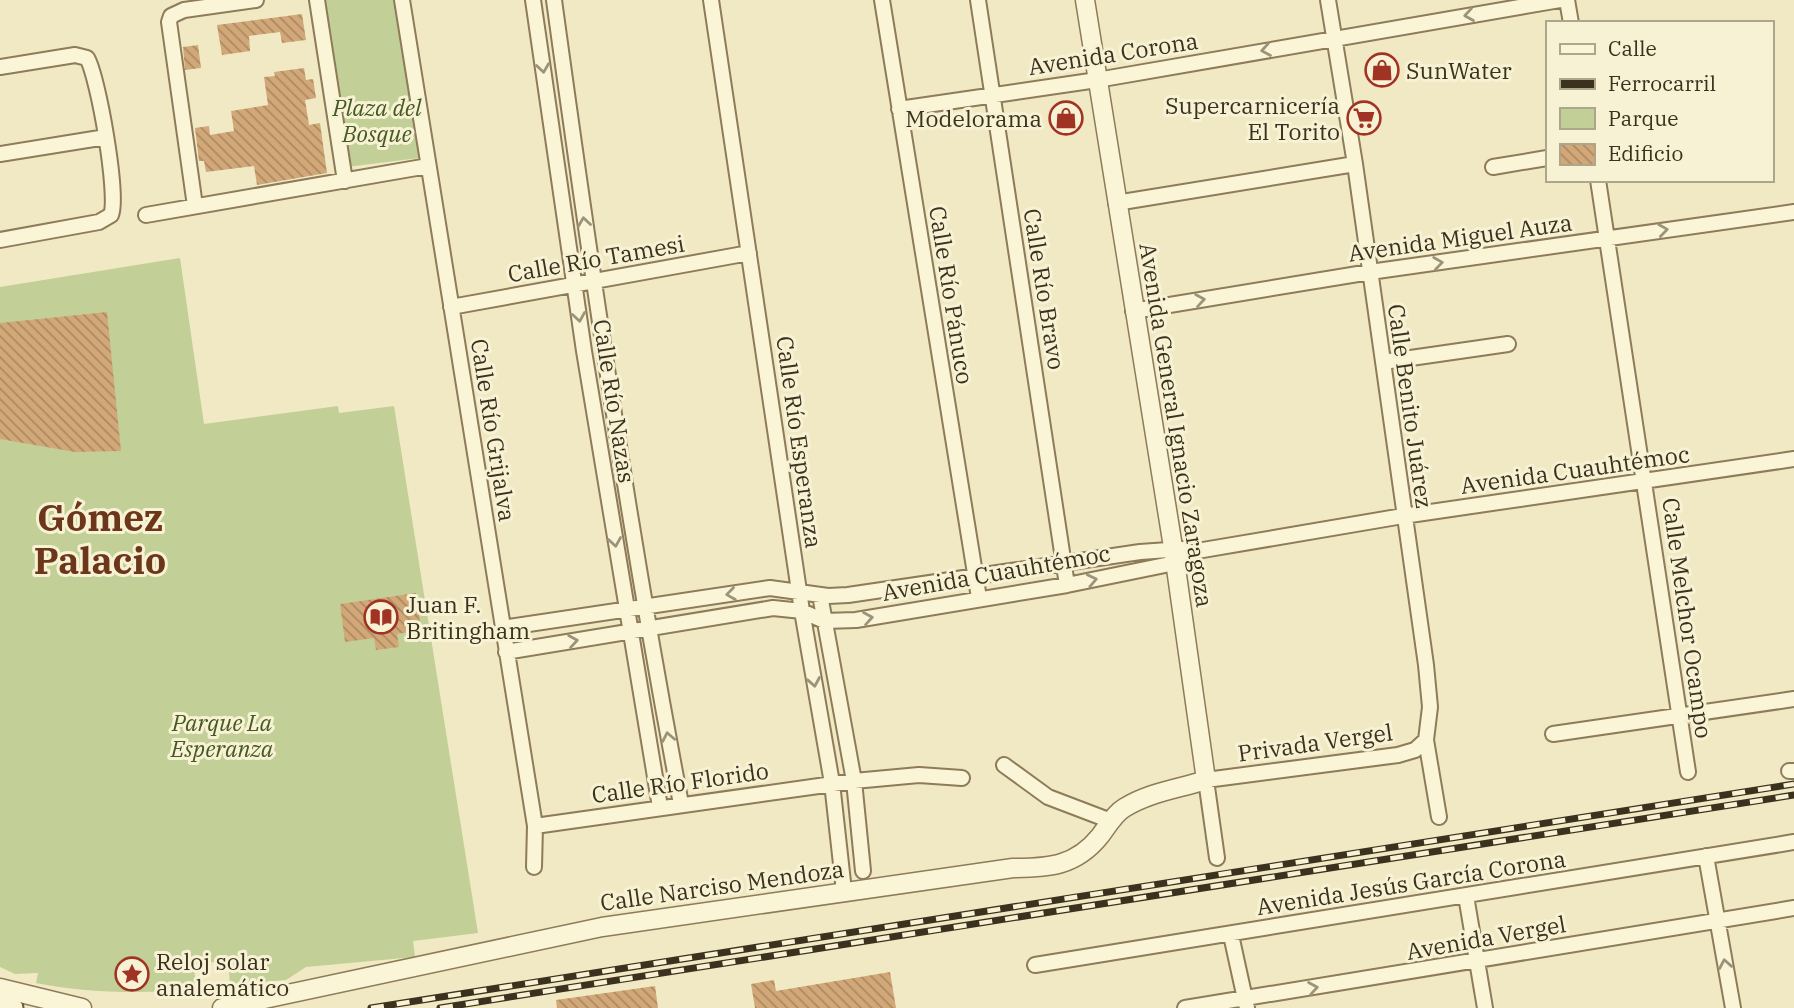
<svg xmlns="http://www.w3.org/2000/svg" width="1794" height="1008" font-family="'IBM Plex Serif',serif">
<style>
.green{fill:#c2d097}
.building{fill:url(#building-back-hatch)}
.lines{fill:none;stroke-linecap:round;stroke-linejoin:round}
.minor-casing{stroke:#8d7b59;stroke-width:18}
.tertiary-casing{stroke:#8d7b59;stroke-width:21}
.secondary-casing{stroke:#6f5c3c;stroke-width:23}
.minor{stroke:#fbf5d8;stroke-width:14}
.tertiary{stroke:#fbf5d8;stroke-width:18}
.secondary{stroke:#fbf5d8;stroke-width:19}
.rail-casing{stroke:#3c311e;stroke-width:7}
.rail{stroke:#f8f2d5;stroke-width:4.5;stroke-dasharray:13;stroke-linecap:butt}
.oneway{stroke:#9c937b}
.labels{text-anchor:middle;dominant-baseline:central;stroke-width:6;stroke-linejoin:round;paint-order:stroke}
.street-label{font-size:23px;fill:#3c311e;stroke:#f8f2d5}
.poi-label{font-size:23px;fill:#3c311e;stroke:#f8f2d5;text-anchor:start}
.park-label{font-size:23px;font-style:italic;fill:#455a23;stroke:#f8f2d5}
.town-label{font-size:37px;font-weight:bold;fill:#6c361a;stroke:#f8f2d5}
</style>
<defs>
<pattern id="building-back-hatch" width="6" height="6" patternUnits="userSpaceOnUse" patternTransform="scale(1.75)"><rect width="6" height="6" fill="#d2a878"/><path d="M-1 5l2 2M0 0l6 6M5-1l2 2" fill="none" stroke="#ac8962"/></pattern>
</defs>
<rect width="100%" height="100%" fill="#f1e9c4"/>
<path class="green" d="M322,0h73l24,158 -72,9z
M180,258l24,166 134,-18 1,7 55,-7 84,527 -65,8 2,16 -109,10 -20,13 -56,5 -2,-25 -34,5 2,25c-54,3 -106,4 -160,-7l2,-10 -23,1 -15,-7v-680z"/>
<path class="building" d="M302,14l4,26 -24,3 -2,-11 -31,4 1,15 -28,4 -5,-30z
M198,45l3,23 -16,2 -2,-23z
M304,68l2,12 7,-1 3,19 -11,2 4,25 11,-2 7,50 -70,12 -3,-19 -48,6 -2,-11h-5l-4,-33 14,-2 1,9 24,-4 -3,-20 37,-6 -4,-28 11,-1 -1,-4z
M107,312l14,139 -46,1 -75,-13v-116z
M416,593l5,37 -24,4 2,13 -23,3 -2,-12 -29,4 -5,-38z
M890,972l6,36h-141l-4,-24 23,-4 2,11z
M655,986l3,22h-101l-1,-8z"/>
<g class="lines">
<defs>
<path id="minor" d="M317,0l28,181
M402,0l133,826 -1,41
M533,0l51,351 76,456
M554,0c37,269 76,537 127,804
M711,0l91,611 30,172 12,108
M882,0l97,598
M978,0l89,585
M1328,0l27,164 71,501 4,42 -4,33 13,77
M1567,0l4,23
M0,67l75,-12 12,3c11,18 32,138 24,157l-12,7 -99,18
M899,109l198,-29 463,-80
M0,154l106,-17
M1493,167l54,-9
M1598,180l90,592
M1116,203l239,-39
M195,206l-26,-184 2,-6 13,-6 72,-10
M146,215l282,-49
M451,307l298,-54
M1133,311l237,-39 424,-60
M1383,362l125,-18
M820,595l34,186 9,90
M502,628l268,-40 58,8 20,-1 292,-43 43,-3
M506,652l267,-44 29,3 22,10 32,-1 211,-35 108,-22 22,-12 206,-35 391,-57
M1553,734l241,-35
M1004,765l44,32 63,24
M1789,771h5
M535,826l319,-45 65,-6 43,3
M1706,856l27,152
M1217,858l-11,-78 192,-25 17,-5 11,-10
M1466,896l19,112
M1231,935l16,73
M1035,965l759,-123
M1185,1008l609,-100"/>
<path id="tertiary" d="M0,988l82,20
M222,1008l380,-81 411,-59c36,0 63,-2 87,-32 7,-9 14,-22 24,-28 26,-16 54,-19 82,-28l-33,-233 -88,-547"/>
<path id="secondary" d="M0,997l13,11"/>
</defs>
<use href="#minor" class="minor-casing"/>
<use href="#tertiary" class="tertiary-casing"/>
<use href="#secondary" class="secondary-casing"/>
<use href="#minor" class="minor"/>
<use href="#tertiary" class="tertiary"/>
<use href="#secondary" class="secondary"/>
<defs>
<path id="rail" d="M371,1008l1423,-224
M440,1008l1354,-213"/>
</defs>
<use href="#rail" class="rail-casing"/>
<use href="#rail" class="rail"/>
</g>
<defs><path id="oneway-chevron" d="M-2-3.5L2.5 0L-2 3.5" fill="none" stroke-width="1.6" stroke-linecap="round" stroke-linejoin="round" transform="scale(1.75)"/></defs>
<g class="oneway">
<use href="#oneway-chevron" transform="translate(1469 15) rotate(171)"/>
<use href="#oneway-chevron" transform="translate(1266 50) rotate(170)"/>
<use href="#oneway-chevron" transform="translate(543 68) rotate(82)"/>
<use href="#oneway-chevron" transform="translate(584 222) rotate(-98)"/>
<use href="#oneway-chevron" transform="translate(1663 230) rotate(-8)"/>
<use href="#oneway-chevron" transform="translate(1438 263) rotate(-8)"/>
<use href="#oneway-chevron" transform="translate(1200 300) rotate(-9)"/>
<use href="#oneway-chevron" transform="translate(579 317) rotate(81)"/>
<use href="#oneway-chevron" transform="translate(615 542) rotate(81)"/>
<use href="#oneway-chevron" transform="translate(1092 580) rotate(-12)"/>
<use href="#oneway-chevron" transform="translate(731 594) rotate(172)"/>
<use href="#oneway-chevron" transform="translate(868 618) rotate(-10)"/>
<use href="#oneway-chevron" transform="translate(573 641) rotate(-9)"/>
<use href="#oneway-chevron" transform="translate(814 682) rotate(80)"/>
<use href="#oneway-chevron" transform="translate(668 737) rotate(-101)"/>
<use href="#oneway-chevron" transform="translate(1725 964) rotate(-100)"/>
<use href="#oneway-chevron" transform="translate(1313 988) rotate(-9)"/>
</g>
<defs>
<symbol id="shop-ring" viewBox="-11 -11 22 22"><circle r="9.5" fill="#f8f2d5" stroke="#a13325" stroke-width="1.5"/><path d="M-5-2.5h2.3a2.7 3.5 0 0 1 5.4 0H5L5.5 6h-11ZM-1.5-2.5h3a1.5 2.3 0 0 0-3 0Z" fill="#a13325"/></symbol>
<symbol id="supermarket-ring" viewBox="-11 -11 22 22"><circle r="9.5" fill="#f8f2d5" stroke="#a13325" stroke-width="1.5"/><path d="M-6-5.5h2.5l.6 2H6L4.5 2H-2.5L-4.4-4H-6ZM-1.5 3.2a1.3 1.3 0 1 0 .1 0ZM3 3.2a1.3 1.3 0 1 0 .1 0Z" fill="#a13325"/></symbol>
<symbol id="library-ring" viewBox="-11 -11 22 22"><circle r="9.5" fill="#f8f2d5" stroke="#a13325" stroke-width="1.5"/><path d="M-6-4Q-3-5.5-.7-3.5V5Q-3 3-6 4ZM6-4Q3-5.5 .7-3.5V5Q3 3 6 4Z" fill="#a13325"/></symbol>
<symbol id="sight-ring" viewBox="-11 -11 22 22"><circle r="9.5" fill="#f8f2d5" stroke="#a13325" stroke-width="1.5"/><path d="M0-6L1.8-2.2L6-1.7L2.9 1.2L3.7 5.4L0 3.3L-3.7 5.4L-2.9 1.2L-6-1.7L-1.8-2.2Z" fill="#a13325"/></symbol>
</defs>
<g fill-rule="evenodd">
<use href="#shop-ring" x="1363" y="51" width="38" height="38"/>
<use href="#shop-ring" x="1047" y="99" width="38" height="38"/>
<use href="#supermarket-ring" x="1345" y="99" width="38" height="38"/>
<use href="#library-ring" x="362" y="598" width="38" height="38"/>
<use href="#sight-ring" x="113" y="955" width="38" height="38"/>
</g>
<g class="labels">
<g class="street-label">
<text transform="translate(1113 53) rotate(-9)">Avenida Corona</text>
<text transform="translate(1460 237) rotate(-8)">Avenida Miguel Auza</text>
<text transform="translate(596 258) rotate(-10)">Calle Río Tamesi</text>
<text transform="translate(1045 289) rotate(81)">Calle Río Bravo</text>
<text transform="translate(952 295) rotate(81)">Calle Río Pánuco</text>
<text transform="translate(615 401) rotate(81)">Calle Río Nazas</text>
<text transform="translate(1411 406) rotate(82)">Calle Benito Juárez</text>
<text transform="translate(1177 425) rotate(81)">Avenida General Ignacio Zaragoza</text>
<text transform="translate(494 430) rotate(81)">Calle Río Grijalva</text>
<text transform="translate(800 442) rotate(82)">Calle Río Esperanza</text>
<text transform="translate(1575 469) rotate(-8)">Avenida Cuauhtémoc</text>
<text transform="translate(996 572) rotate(-10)">Avenida Cuauhtémoc</text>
<text transform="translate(1688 618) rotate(82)">Calle Melchor Ocampo</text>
<text transform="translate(1315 742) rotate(-8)">Privada Vergel</text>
<text transform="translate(680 782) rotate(-8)">Calle Río Florido</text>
<text transform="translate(1411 882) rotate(-9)">Avenida Jesús García Corona</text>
<text transform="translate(722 885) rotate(-8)">Calle Narciso Mendoza</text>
<text transform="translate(1486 937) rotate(-10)">Avenida Vergel</text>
</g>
<g class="poi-label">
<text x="1406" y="70">SunWater</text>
<text x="1340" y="105" text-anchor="end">Supercarnicería<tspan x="1340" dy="26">El Torito</tspan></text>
<text x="1042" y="118" text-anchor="end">Modelorama</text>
<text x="406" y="604">Juan F.<tspan x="406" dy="26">Britingham</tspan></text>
<text x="156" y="961">Reloj solar<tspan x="156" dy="26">analemático</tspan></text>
</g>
<g class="park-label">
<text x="377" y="107">Plaza del<tspan x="377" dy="26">Bosque</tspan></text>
<text x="222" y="722">Parque La<tspan x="222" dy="26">Esperanza</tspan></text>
</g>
<g class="town-label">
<text x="100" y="517">Gómez<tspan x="100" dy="43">Palacio</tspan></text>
</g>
</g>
<rect x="1546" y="21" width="228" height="161" fill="#f8f2d5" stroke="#ada58c" stroke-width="2"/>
<rect x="1560" y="44" width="35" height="10" fill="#fbf5d8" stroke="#ada58c" stroke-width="2"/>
<text x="1608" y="56" font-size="21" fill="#3c311e">Calle</text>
<rect x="1560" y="79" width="35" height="10" fill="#3c311e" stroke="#ada58c" stroke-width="2"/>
<text x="1608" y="91" font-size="21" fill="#3c311e">Ferrocarril</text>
<rect x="1560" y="108" width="35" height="21" fill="#c2d097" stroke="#ada58c" stroke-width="2"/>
<text x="1608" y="126" font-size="21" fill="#3c311e">Parque</text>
<rect x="1560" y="144" width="35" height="21" fill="url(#building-back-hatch)" stroke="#ada58c" stroke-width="2"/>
<text x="1608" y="161" font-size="21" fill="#3c311e">Edificio</text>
</svg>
